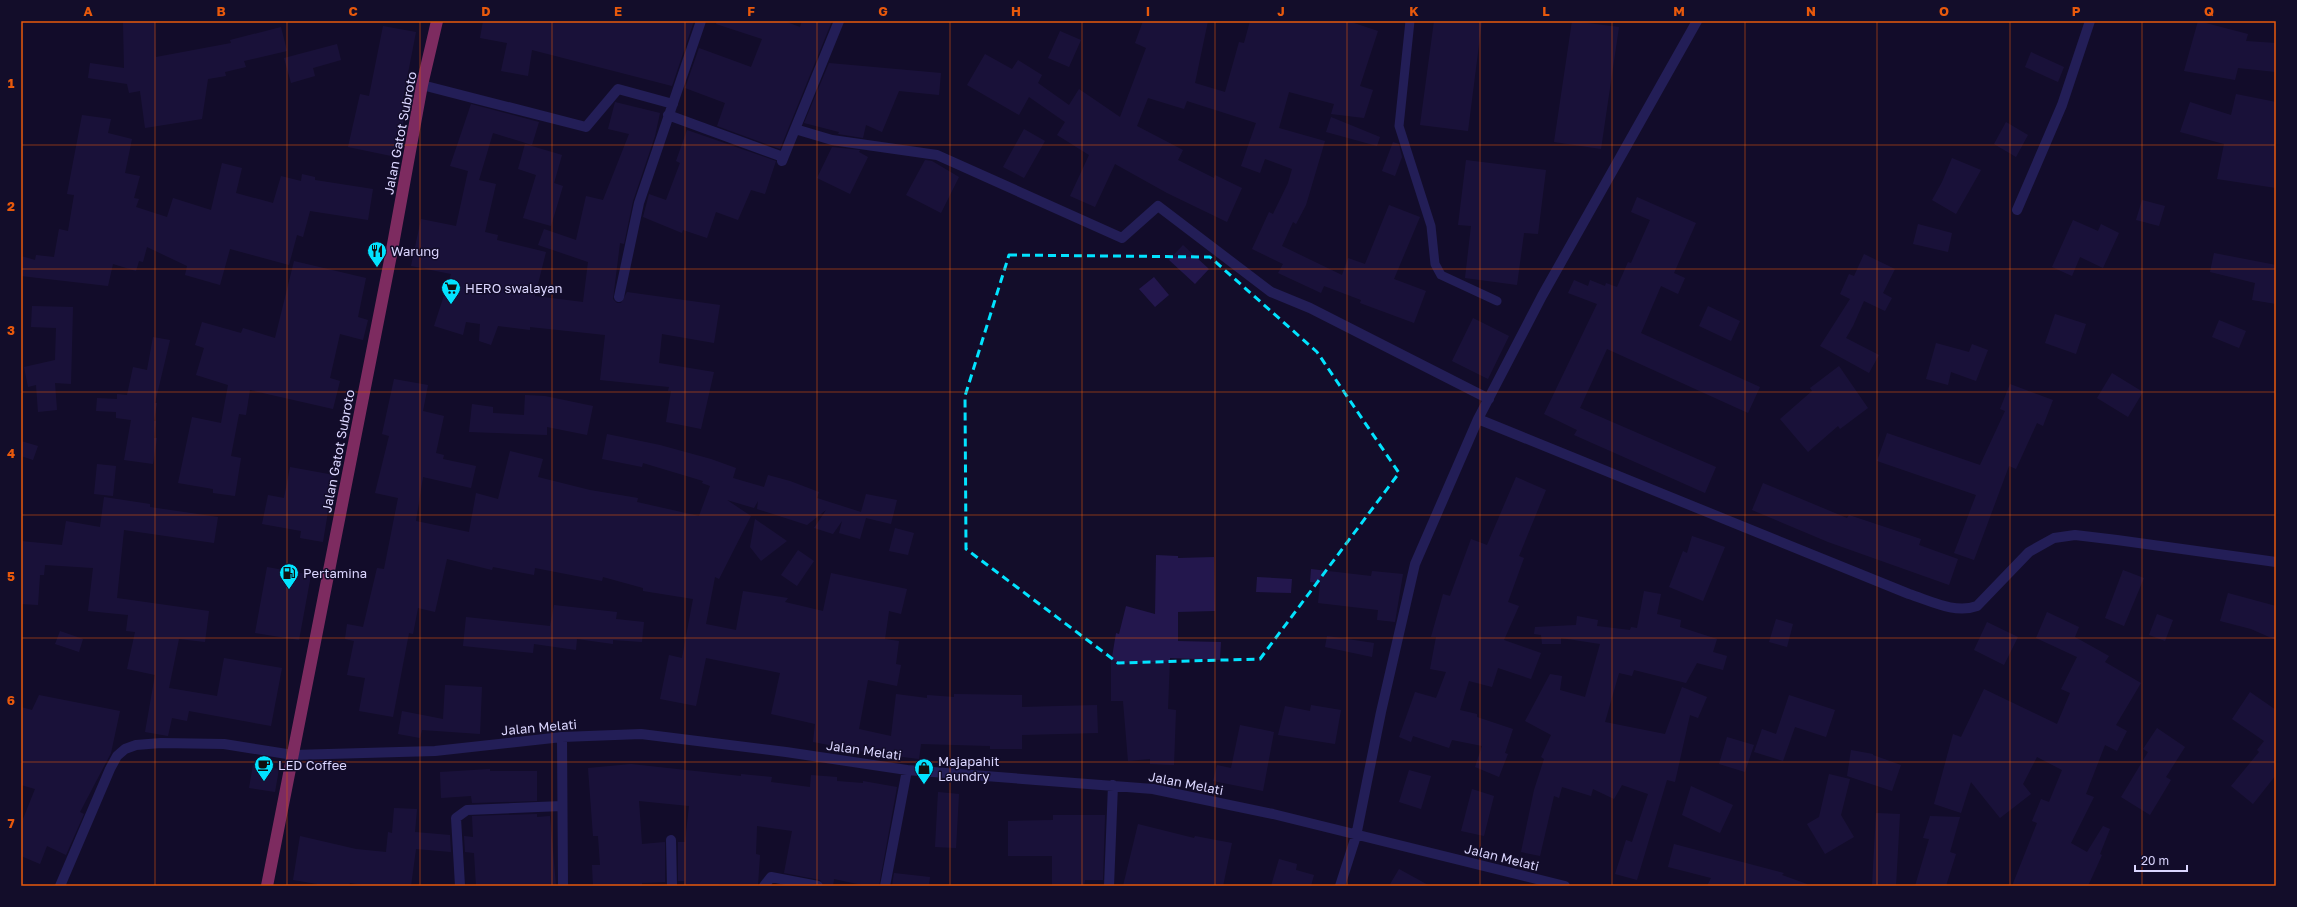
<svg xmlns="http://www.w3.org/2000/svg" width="2297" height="907" font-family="'Golos Text',sans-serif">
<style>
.building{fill:#23174d}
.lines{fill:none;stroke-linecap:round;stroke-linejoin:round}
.lane{stroke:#38338e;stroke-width:9}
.street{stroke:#38338e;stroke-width:10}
.highway{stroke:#ff51a3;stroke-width:12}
.marked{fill:none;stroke:#02e3ff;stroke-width:3;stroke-dasharray:8 5;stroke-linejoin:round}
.grid{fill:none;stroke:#e8590c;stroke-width:1;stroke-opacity:0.55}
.labels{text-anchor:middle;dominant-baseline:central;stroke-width:3;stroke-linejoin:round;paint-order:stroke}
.street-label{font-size:13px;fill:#dbd6ff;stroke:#130d2a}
.poi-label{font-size:13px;fill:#dbd6ff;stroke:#130d2a;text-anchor:start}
.neatline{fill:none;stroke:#e8590c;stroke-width:1.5}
.grid-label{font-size:13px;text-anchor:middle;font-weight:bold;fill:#e8590c}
</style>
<rect width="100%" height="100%" fill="#130d2a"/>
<path class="building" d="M123,21h32l1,36 75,-14 -1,-3 51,-13 6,24 -43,10 2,6 -21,5 1,4 -18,3 -6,40 -57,9 -5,-37 -11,2 -2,-9 -39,-6 2,-15 34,5z
M483,21h211l-22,65 -140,-36 -4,26 -27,-5 6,-28 -27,-5z
M717,21h67l16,6 2,-6h30l-52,128 -63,-23 8,-23 -40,-15 14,-40 52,19 11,-28 -46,-15z
M1143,21h65l-13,62 30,9 14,-50 5,1 6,-22h98l30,10 -18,55 13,4 -9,28 -33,-4 3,-10 -45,-12 -10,36 46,13 -19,64 -10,19 -3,-2 -11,24 60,29 6,-17 17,6 24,-59 31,12 -26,62 32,12 -12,32 -54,-20 1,-3 -37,-14 -3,7 -43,-20 5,-9 -31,-15 17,-37 4,2 15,-31 4,-14 -27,-10 -5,14 -19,-7 15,-43 -69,-22 -3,8 -36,-11 -11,28 46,24 -5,10 36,18 1,-3 27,13 -15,34 -60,-29 -52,-29 -20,43 -25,-11 19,-41 -32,-20 8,-13 -36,-25 -10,18 -52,-30 18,-31 27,15 6,-9 24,15 -4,8 31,22 10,-16 41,28 26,-69 -11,-5z
M1434,21h48l-14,110 -48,-6z
M1572,21l47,6 -18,122 -47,-7z
M2198,21l50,13 -2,7 30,2v29l-38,-4 -3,12 -51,-9z
M383,26l33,6 -14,72 5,1 -11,52 -48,-10 12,-53 9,2z
M1060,31l21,9 -12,27 -21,-9z
M337,44l4,16 -28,8 2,8 -24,7 -7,-25z
M2031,52l33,15 -6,15 -33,-15z
M829,63l112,10 -2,22 -40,-4 -17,41 -16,-7 -3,13 -25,-4 1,-2 -35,-9z
M2236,94l40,8v86l-59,-9 7,-35 -44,-12 10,-30 41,13z
M615,102l45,11 -5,23 -22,65 -9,43 -4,-1 -7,56 4,4h4l6,-11 93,13 -6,38 -52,-9 -3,29 55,9 -13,57 -35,-7 5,-31h-3l1,-4 -69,-7 5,-45 -75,-8v3l-32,-4 -7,19 -12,-4 1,-17 -14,-2 -3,13 -29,-9 17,-52 -40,-8 10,-47 35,7 12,-55 -18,-5 21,-62 68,18 -7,23 -39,-12 -14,47 17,4 -11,48 13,3 -1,5 49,12 -11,44 48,6 5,-40 -50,-17 6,-16 32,11 10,-44 17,4 26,-66 -21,-5z
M82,115l29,4 -3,14 24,6 -7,34 15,3 -6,22 5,1 -3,8 31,10 6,-19 38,12 11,-47 20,5 -6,25 37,10 8,-27 20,5 1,-7 13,3v3l58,9 -5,31 -58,-9 -7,26 -6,-2 -8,30 -59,-16 -10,36 -35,-10 2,-9 -40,-19 -4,15 -4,-1 -3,10 -23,-7 -5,22 -87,-10v-20l14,4 1,-5 18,2 5,-28 9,2 6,-36 -7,-1z
M1331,117l49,20 -3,9 -51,-14z
M2006,122l22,13 -12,22 -22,-13z
M1024,129l21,12 -21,37 -21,-11z
M687,130l89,31 -11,33 -14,-4 -13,30 -22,-8 -9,26 -24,-8 -1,3 -39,-16 6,-23 17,6 14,-37 -4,-2z
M1393,142l6,2 3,13 -7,19 -13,-5z
M525,144l37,11 -8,28 9,3 -12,40 -28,-8 13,-43 -18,-6z
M832,147l28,3 -1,2 9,5 -18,37 -33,-16z
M1952,158l29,12 -25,44 -24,-14 10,-18z
M925,160l7,1 27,16 -18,36 -35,-18z
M1466,160l80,10 -8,64 -14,-1 -7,52 -52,-7 6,-52 -13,-1z
M1637,197l59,26 -22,50 11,5 -7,16 -17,-8 -20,47 119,54 -12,26 -141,-64 -27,59 136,59 -11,26 -131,-58 3,-5 -33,-16 53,-110 -29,-11 6,-13 14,6 2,-6 15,6 1,-3 11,4 11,-25 3,1 19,-43 -19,-8z
M2142,200l23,6 -6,20 -23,-6z
M2073,220l25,11 3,-7 18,9 -16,35 -23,-11 -8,19 -20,-9z
M1918,224l34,9 -4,19 -35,-8z
M1183,245l26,24 -14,15 -26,-24z
M2214,253l62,12v39l-24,-4 3,-17 -45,-11z
M1864,254l31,15 -12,24 9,5 -7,13 -21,-10 -11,25 -7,12 33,17 -10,18 -49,-27 30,-47 -10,-5 9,-20 5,2z
M294,261l72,17 -8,39 10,3 -5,20 -23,-6 -10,44 10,3 -7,28 -83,-19 -4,25 -7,-1 -8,42 10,2 -6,38 -22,-3v-4l-35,-6 14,-66 29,6 7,-38 -32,-10 8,-27 -9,-3 7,-23 39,11 2,-5 32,10z
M1154,277l15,18 -14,12 -16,-18z
M32,306l41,1 -2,77 -16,-1 2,27 -19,2 -2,-27 -8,2 -4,-20 31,-7 1,-32 -25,-1z
M1708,306l32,15 -9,20 -32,-15z
M2055,314l31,10 -10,30 -31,-11z
M1473,318l36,18 -21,43 -36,-18z
M2219,320l27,11 -7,17 -27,-11z
M153,337l17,3 -15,63h2l-3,18h2l-2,17h3l-4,26 -29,-4 7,-40 -15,-2v-6l-20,-1 1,-13 20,1v-5l10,1 6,-28 14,3z
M1936,343l33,9 3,-8 16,6 -12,31 -25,-9 -3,13 -22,-6z
M1839,366l29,42 -28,21 -2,-3 -30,26 -28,-33 32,-28 -2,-3z
M2112,373l31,19 -15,25 -31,-19z
M394,379l34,6 -5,26 21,5 -8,37 8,2 -1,4 33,7 -5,22 -48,-11 -7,44 53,11 7,-39 22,6 12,-48 33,8 -5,18 52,13 48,8 -1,4 62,14 11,-30 -8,-3 1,-2 -60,-18 -1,4 -40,-8 5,-25 53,11 51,14 25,9 -3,10 31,9 4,-12 22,6 29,11 -2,6 44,14 5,-18 31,6 -6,24 -25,-6 -6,21 -21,-6 3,-12 -9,13 -19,-6 12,-18 -19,15 -50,-16 1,-8 -4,7 -27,-8 24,16 -32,63 -4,-2 -9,47 30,6 7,-39 45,7 -3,4 38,9 8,-38 76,16 -6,25 -12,-3 -4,28 14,2 -3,23 5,1 -4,21 -29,-6 -9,49 32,7 5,-42 31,4v-3l27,2v-3l68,1v12l75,-2 1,28 -76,2v14h-32v-3l-69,-2 -2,15 -48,-6 -58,-11 2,-18 -44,-10 9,-41 -74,-15 -10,48 -36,-7 9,-44 13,3 11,-59 -50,-8v-3l-40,-11 -1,4 -67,-13 -1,7 -41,-8 -1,3 -45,-11 -12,53 -17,-4 -5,26 -4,-1 -16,84 -34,-6 6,-33 -18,-3 7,-34 -9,-2 2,-15 16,3 14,-59 7,1 14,-71 -23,-5 14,-57 -7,-2z
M2010,384l43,16 -10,26 -6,-3 -21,46 -7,-3 -35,94 -20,-7 22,-58 -99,-34 10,-28 93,32 25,-54 -5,-2z
M525,395l20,1 48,10 -6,29 -40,-8v8l-78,-3 3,-28 21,3v6l31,2z
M21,441l17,5 -5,14 -12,-4z
M97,464l19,2 -3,30 -19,-2z
M290,467l44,8 -11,67 -23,-4 1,-7 -39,-7 6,-29 16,3z
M1516,477l30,13 -27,66 5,2 -16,44 11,4 -15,34 37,13 -10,26 -33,-11 -6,19 -23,-6 -9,29 17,4v3l36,12 -8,24 3,1 -9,23 -24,-10 7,-21 -30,-6 -3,8 -36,-12 -2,6 -12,-5 16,-45 21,6 10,-26 -16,-3 6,-32h-5l12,-43 7,2 21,-57 16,6z
M1763,483l84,35 2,-3 72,24 -2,6 39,14 -9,26 -121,-43 -76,-32z
M104,497l46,7v3l68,10 -4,26 -90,-13 -7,68 92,13 -4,31 -26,-3 -10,49 48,8 7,-38 58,10 -11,58 -82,-15 -2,10 -15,-3 -4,18 -23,-4 10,-57 -28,-6 8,-37 -9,-1 2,-16 -40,-4 5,-43 -48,-3 -1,10h-4l-2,30 -17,-1v-63l41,4 4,-24 34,6z
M755,519l32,22 -26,20 -11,-14z
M895,528l19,5 -6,22 -19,-4z
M1692,536l33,11 -22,54 -34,-14 14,-36 4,2z
M798,550l16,11 -17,25 -16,-11z
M1156,555l22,1v2l36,-1 1,54 -37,1v29l43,1 -1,18 -50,-2 -2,51 8,1 -2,55 -24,-1v-5l-22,2 -5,-60h-12v-38l5,-30 3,1 7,-28 29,8z
M267,567l44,8 -12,65 -44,-7z
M1311,569l60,7 1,-5 31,3 -8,48 -18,-2 1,-10 -60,-7 2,-20 -10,-1z
M2123,570l21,8 -20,48 -19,-8z
M1257,577l35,2 -1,14 -35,-1z
M1644,591l17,3 -4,20 24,6 -1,7 37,12 -4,13 14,4 -4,14 -26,-7 -11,20 -52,-13 -2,6 -13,-3 -14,49 60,12 17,-47 25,10 -9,21 -8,-3 -15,67 -8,-2 -30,100 -22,-6 11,-34 6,2 16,-48 -26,-9 -8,14 -21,-10 -2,7 -29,-9 -3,11 -5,-2 -14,60 -19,-4 13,-62 10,-31 -3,-2 10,-22 -26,-14 25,-47 12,2 -2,14 25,7 15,-53 -39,-6v6h-19l-1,-9 -7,-1 1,-7 41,-2 1,-9 21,4 -1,6 33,4 1,-3 6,1z
M2228,593l48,13v34l-25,-11 -31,-8z
M554,605l63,7 -1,7 28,3 -2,20 -29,-2v4l-36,-5 -1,11 -42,-6 -1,9 -70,-7 3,-29 84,9z
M2047,612l32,15 -4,10 34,19 -4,6 36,21 -25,42 11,6 -10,20 -12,-6 -19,49 8,3 -23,46 16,9 16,-26 7,3 -10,25 2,1 -14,31h-76l25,-63 -5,-2 9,-22 8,3 13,-32 -25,-13 -14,27 8,10 -31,24 -29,-36 -10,31 -27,-9 19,-70 8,3 23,-48 73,35 13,-31 -9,-4 16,-32 -41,-19z
M2157,614l16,6 -8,21 -16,-6z
M1776,619l17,5 -6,23 -18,-5z
M1987,622l31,15 -14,28 -30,-15z
M60,631l23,8 -4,13 -24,-8z
M1327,636l47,7 -2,14 -47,-10z
M445,685l37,2 -2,47 -58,-4 -2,8 -22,-4 4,-23 41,8z
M2250,692l26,18v65l-23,29 -22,-18 28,-34 -2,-2 7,-9 -32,-22z
M39,695l81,16 -9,42 -31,59 4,2 -18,41 -19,-9 -7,18 -19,-8v-32l14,-35 -14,-4v-78l11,3z
M1789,695l46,15 -9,27 -31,-10 -12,34 -29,-9 8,-23 14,5z
M1311,705l30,5 -6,34 -57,-9 7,-29 25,5z
M1240,725l34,7 -11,59 -50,-10 4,-16 14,3z
M2157,728l28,19 -19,30 5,3 -21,35 -29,-18 27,-45 -5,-3z
M1727,737l27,8 -9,27 -26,-8z
M1851,750l22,4v1l28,10 -9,26 -45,-15z
M631,764l110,12v-2l31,3 -1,5 39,5 1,-12 26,2v4l26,2v-2l34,6 -18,99h-12l-33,-7 -1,7h-9l-4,-6 -36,-7 8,-42 -35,-5 -1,28 4,1 -2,30 -39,-1 -1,2h-34v-5h-6v-39h7l4,-36 -50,-5 3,43 23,-2v40l-23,1v3h-49l-1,-21h8l-2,-29h-5l-5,-68z
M253,765l26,4 -4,23 -26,-4z
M490,769v2h47v30l-65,2 -1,-7 -30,2 -1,-26z
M1409,770l22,6 -10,33 -22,-7z
M1829,774l21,5 -9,36 13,22 -29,17 -18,-30 12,-7z
M1691,786l42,19 -13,28 -38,-18z
M1472,789l22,7 -10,40 -23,-5z
M938,792l21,2 -3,54 -21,-1z
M394,808l23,1 -2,23 35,3 1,17 -35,-3 -5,37h-42l-19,-3 -1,3h-33l1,-2 -24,-4 7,-44 56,13 30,3 2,-20 4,1z
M1876,813l24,1 -4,72h-24z
M537,814v3l13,-1 6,70h-80l-2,-33 -9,-1 -1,-16 9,1 -1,-21z
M1053,815h52l-2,65h-18l-1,6h-32v-30h-44v-35l45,-1z
M1930,816l30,1 -10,35 6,2 -10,32h-31l14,-47 -6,-1z
M1138,824l56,14 1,-2 37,7 -9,43h-100z
M1674,844l110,29 -2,2 25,9v2h-100l4,-8 -43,-11z
M1279,859l18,5 -1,6 18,5 -3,11h-40z
M1399,869l31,17h-41z
M894,873l36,4 -1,9h-37z"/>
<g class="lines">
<path class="lane" d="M1410,21l-11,105 32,100 4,38 6,11 56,26"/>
<path class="street" d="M422,85l164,42 32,-38 55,15
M668,115l115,42
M795,129l37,11 105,15 185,83 36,-32 113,86 39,16 179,91
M782,161l57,-140
M2017,210l45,-105 28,-84
M619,297l20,-94 62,-182
M1478,419l431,175c22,7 46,20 68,12l52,-54 25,-14 21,-3 42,5 159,22
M562,737l1,149
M671,840l1,46
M60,886l50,-117 7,-13 8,-7 11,-4 25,-2 63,1 69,11 142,-4 127,-14 79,-3 145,18 121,18 246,19 120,25 292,72
M460,886l-4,-68 11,-8 95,-4
M764,886l7,-9 47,9
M885,886l22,-116
M1109,886l4,-101
M1340,886l16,-50 25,-124 34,-148 63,-145 64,-123 155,-275"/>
<path class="highway" d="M267,886l125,-636 30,-165 15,-64"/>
</g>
<path d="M0 0H2297V907H0ZM1009,255l201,2 107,95 82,121 -139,186 -142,4 -152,-114 -1,-153z" fill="#130d2a" fill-opacity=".55" fill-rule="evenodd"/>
<path class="marked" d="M1009,255l201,2 107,95 82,121 -139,186 -142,4 -152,-114 -1,-153z"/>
<path class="grid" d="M155,21v865M287,21v865M420,21v865M552,21v865M685,21v865M817,21v865M950,21v865M1082,21v865M1215,21v865M1347,21v865M1480,21v865M1612,21v865M1745,21v865M1877,21v865M2010,21v865M2142,21v865M21,145h2255M21,269h2255M21,392h2255M21,515h2255M21,638h2255M21,762h2255"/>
<defs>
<symbol id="restaurant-pin" viewBox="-11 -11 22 30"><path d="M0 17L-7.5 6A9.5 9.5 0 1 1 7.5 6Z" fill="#02e3ff" stroke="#130d2a"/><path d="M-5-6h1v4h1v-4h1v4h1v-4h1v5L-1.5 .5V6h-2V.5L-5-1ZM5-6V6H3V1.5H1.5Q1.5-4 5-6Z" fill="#111"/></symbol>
<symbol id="supermarket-pin" viewBox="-11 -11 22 30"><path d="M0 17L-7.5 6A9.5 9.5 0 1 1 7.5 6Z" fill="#02e3ff" stroke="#130d2a"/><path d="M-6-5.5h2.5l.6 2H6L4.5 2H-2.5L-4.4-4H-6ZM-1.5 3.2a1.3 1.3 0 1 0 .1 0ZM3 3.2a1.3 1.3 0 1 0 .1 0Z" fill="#111"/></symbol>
<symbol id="fuel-pin" viewBox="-11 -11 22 30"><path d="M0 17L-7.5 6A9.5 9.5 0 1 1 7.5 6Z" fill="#02e3ff" stroke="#130d2a"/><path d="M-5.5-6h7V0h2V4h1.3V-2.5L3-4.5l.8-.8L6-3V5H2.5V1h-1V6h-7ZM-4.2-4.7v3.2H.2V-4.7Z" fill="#111"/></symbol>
<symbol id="cafe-pin" viewBox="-11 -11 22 30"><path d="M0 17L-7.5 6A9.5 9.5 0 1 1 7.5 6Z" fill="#02e3ff" stroke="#130d2a"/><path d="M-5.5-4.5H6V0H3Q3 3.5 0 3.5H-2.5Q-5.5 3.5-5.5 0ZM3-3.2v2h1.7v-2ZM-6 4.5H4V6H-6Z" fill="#111"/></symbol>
<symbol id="shop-pin" viewBox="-11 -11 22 30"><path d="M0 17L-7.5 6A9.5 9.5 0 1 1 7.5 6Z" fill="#02e3ff" stroke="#130d2a"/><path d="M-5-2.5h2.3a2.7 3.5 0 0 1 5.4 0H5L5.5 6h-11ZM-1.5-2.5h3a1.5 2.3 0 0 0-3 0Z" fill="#111"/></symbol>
</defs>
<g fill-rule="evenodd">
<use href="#restaurant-pin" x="366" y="240" width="22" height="30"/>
<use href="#supermarket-pin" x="440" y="277" width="22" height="30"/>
<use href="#fuel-pin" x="278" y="562" width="22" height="30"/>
<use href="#cafe-pin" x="253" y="754" width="22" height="30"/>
<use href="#shop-pin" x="913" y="757" width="22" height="30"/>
</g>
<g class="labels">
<g class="street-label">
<text transform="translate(400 133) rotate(-79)">Jalan Gatot Subroto</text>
<text transform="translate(338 451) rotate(-79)">Jalan Gatot Subroto</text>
<text transform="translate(539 727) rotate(-5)">Jalan Melati</text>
<text transform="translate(864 750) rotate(8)">Jalan Melati</text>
<text transform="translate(1186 783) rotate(11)">Jalan Melati</text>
<text transform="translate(1502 857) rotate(14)">Jalan Melati</text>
</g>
<g class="poi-label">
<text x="391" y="251">Warung</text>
<text x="465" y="288">HERO swalayan</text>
<text x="303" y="573">Pertamina</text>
<text x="938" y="761">Majapahit<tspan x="938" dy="15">Laundry</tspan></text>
<text x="278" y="765">LED Coffee</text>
</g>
</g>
<rect width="2297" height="907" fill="none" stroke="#130d2a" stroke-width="44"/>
<path d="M2135 865v6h52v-6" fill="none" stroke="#dbd6ff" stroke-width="2"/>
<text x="2141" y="865" font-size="12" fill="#dbd6ff" stroke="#130d2a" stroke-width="3" paint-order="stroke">20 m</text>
<rect x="22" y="22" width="2253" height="863" class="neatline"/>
<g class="grid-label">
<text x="88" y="16">A</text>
<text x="221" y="16">B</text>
<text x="353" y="16">C</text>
<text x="486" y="16">D</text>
<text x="618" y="16">E</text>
<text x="751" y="16">F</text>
<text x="883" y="16">G</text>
<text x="1016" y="16">H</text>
<text x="1148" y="16">I</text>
<text x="1281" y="16">J</text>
<text x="1414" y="16">K</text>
<text x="1546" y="16">L</text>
<text x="1679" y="16">M</text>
<text x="1811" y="16">N</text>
<text x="1944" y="16">O</text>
<text x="2076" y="16">P</text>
<text x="2209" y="16">Q</text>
<text x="11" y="88">1</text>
<text x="11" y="211">2</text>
<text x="11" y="335">3</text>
<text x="11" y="458">4</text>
<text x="11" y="581">5</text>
<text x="11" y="705">6</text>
<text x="11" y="828">7</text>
</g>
</svg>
